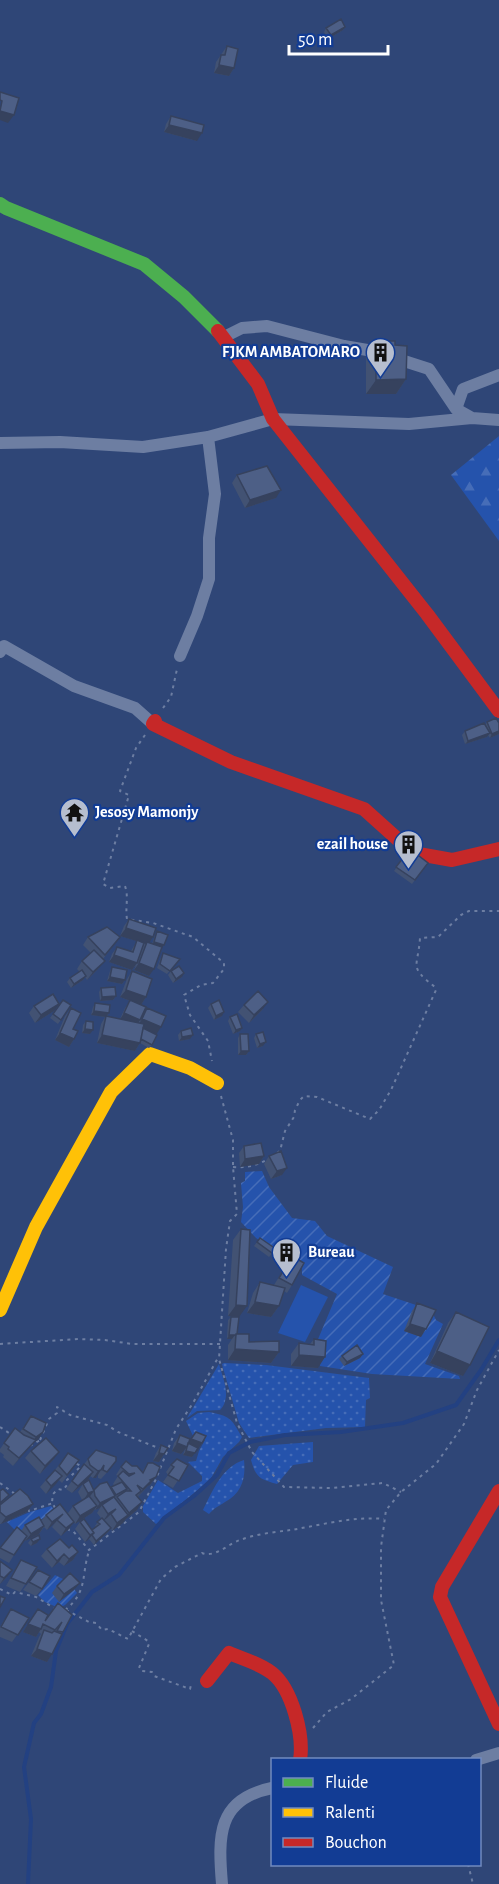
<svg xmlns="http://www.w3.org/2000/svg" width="499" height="1884" font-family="'Alegreya Sans',sans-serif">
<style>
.grass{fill:url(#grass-dots)}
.forest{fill:url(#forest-firs)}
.park{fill:#2553ac}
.garden{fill:url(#garden-furrows)}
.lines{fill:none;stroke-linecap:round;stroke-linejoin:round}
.stream{stroke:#234182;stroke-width:4}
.path{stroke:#6d7ea2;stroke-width:2;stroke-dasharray:3 4.5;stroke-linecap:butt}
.street{stroke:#6d7ea2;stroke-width:12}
.fast{stroke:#4caf50;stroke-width:14}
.slow{stroke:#ffc107;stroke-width:14}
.jam{stroke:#c62828;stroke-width:14}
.wall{fill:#425273}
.shaded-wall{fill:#36425e}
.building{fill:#4d5f86;stroke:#36425e;stroke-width:1.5}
.labels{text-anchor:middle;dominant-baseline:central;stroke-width:4.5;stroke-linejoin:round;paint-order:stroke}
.poi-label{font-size:16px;font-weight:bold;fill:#fff;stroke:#123c94;text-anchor:end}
</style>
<defs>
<pattern id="grass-dots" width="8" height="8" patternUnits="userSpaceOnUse" patternTransform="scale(1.5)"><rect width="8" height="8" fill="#2553ac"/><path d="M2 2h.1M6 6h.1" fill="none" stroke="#466db8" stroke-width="1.8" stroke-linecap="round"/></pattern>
<pattern id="forest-firs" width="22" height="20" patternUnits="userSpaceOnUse" patternTransform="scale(1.5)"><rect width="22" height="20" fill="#2553ac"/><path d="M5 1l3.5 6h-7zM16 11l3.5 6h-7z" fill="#466db8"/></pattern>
<pattern id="garden-furrows" width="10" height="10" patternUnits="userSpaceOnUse" patternTransform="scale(1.5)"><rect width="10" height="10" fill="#2553ac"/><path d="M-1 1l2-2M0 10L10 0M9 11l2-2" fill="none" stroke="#466db8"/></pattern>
</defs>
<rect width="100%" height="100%" fill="#2f4677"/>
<path class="grass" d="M224,1363l42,2 103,13 1,20 -4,2 -1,27 -39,1 -77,10 -10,-15 -16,-55 -1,-4z
M219,1364c4,15 13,33 1,46l-23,1 -10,7z
M209,1412c21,4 22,6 33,25l-3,5 -16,15 -13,23 -54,44 -13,-12v-6l15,-26 20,13 24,-12v-5l-14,-14 8,-1 3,-10 6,-11 -11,-2 -8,-17 12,-8z
M313,1442v20l-20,3 -16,19c-17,-5 -21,-6 -26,-24l8,-14z
M244,1460c2,18 -2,33 -19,42 -6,4 -11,6 -16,12l-6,-4c10,-20 19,-43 41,-50z"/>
<path class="forest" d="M499,436v105l-48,-66z"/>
<path class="park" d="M301,1285l27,12 -23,45 -27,-9z"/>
<path class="garden" d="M262,1171l7,16 23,31 23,3 12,15 66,31 -10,27 48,16 5,10 7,4 -18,40 34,12 1,3 -88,-5 -52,-8v-20l-4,-2 21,-50 -35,-19v-13h-10l-36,-24 -15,-16 2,-15 -2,-24 4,-2v-9z
M51,1506l4,5 -37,22 -11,-11 23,-10z
M55,1575l14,7 8,11 -12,12 -6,3 -14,-6 -7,-7z"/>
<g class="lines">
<path class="stream" d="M28,1884l3,-65 -7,-52 10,-44 7,-9 10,-27 5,-36 11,-27 25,-32 27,-17 45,-57 30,-22 23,-21 12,-22 21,-11 35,-7 56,-3 62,-9 53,-18 25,-35 18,-30"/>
<path class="path" d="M163,708l8,-11 6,-28
M145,735l-9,13 -16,43 9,4 -26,89 7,4 15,-2c4,11 0,22 2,33l26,4 40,14 31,26v6l-11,14 -12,2 -17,10 6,20 18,26 4,20
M221,1096l12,44v27l4,47 -7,7 -4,28 -7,110 18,64 15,29 32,35 47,1 52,-5 18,9
M277,1153l3,-2 5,-20 9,-14 1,-7 5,-10 4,-4 13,1 53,22 9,-9 12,-20 45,-100 -1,-3c-27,-21 -17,-19 -15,-49l18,-1 23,-22 8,-4h30
M233,1167c14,1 23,-1 35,-8
M0,1344l78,-5 27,1 27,4h88
M0,1427l12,8
M40,1440l9,-21 8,-6v-6l13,8 37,10 11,7 43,17
M30,1446l10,-6 3,3
M0,1483l15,11
M55,1508l-3,-6 1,-8 5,-5 5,1 4,-5v-5l14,-14 -6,-3
M28,1509l1,2 24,-8
M68,1528l1,2 4,1 16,19 50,-38 17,-33 20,-50 17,-26 26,-47
M0,1589l12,6 3,-3 21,5 20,12
M65,1610c23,-18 16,-34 24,-59
M66,1610l23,12 7,1 6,7 6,-1 20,10 33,-60 14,-12 27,-14c13,5 26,-9 38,-13 16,-6 35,-8 51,-10 30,-5 63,-14 93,-11
M132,1631l16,10 1,3 -10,24 3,3 10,1 2,4 36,13 1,-4
M313,1728l14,-16 24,-13 43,-34 -13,-65v-53l5,-37 15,-18 35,-28 28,-40 13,-34 22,-40
M468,1864l5,20"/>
<path class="street" d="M224,337l18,-9 25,-2 77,20 29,5 56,18 27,40 16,9
M456,409l7,-20 36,-14
M0,443l60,-1 83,5 65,-10 65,-18 136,5 63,-6 27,2
M0,652l4,-6 70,40 61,22 18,16
M180,656l17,-40 12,-37v-41l6,-44 -7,-57
M476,1760l23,-7
M222,1884c-4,-48 -5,-85 50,-96"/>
<path class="fast" d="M0,204l6,4 138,56 40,33 34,34"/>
<path class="slow" d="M0,1310l36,-83 75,-135 39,-38 40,14 27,15"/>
<path class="jam" d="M218,331l40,53 15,35 154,195 72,97
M155,721l-2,3 78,38 133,47 49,44 39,7 47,-11
M499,1491l-57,96 -2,10 59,127
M207,1681l22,-28c14,6 30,10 43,20 20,16 32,62 28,87"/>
</g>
<path class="wall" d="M345,27l-2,3 -15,9 -4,-7 2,-4z
M227,46l7,22 -5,8 -15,-3 2,-11z
M171,116l26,25 -33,-9 2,-8z
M376,341l30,38 -10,15h-30v-38z
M237,475l39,23 -31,10 -13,-25z
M487,722l12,1v11l-9,4 -2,-3 -1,2 -22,7 -3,-9 3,-4 20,-6z
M410,849l18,14 -16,21 -18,-13z
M129,919l24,18 -4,6 3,1 3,-9 2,-4 5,18 -13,27 -15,-6 2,-5 -4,5 -23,-8 3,-8 5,-7 14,4 6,-10 -17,-5 4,-10z
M88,937h32l-17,22 -4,9 -12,12 -2,-3 -2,3 -12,8 -4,-6 3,-4 10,-6 -3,-3 5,-8 9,-8 -8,-8z
M163,953l17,6 -13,15 -10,-6 4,-11z
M112,967l13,13 -3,4 -15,-3 3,-10z
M132,971l14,26 -5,8 2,9 4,-6 9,26 -4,11 -3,3 -9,-5 -5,8 -38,-8 4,-19 4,-7 -14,-2 2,-8 2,-4 14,10 -2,3 13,3 5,-11 5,-7 -10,-4 7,-18z
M171,971l11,6 -9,6 -5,-8z
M101,988l15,8 -3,4 -13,1 -1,-9z
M63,1000l8,5 -13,19 -8,-6z
M211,1004l11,12 -8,4 -6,-12z
M244,1005l19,4 -14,14 -11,-11z
M34,1006l20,5 -19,12 -6,-10z
M71,1008l3,31 -5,8 -14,-7 10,-24z
M230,1017l10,14 -7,3 -5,-13z
M86,1021l4,13 -8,-1 1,-8z
M181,1031l9,8 -11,2 -1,-6z
M240,1034l9,17 -3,4h-8v-17z
M256,1034l7,12 -6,2 -3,-10z
M244,1146l20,10 -5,8 -19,3 -1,-14z
M269,1156l13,19 -11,4 -7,-15z
M241,1229l-2,88 -2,17 12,8 30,10 -8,11 -43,-3v-15l4,-6h-5l1,-19 3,-3h4l-7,-1 5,-76z
M260,1238l16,11 -7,8 -15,-11z
M292,1256v29l-5,8 -3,-2 -5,15 -8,11 -24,-4 6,-20 7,-11 14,3z
M417,1303l4,34 -17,-6 8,-20z
M456,1312l7,64 -33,-13 18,-40z
M314,1339l4,29 -27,-2v-12l8,-11 11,1z
M363,1354l-3,4 -16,8 -5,-7 3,-3z
M31,1416l7,24 -4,2 -21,24 -10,-9 1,-2 -4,-3v-3l15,-21 5,4z
M196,1432l1,19 -1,-1 -4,7 -9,-2 2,-6 -4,5 -9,-3 2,-8 6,-8 9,8z
M161,1445l3,9 -5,8 -6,-1 3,-8z
M31,1451l23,8 -14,15 -15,-16z
M68,1453l11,7 -17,23 -3,-3 -13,14 -6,-7 6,-7 9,-10z
M88,1459l22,10 -9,10 -3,-1v-4l-2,4h-3l-3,-2 -2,4 -16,13 -6,-4z
M148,1463l8,14 -6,8 -2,1 -10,11 -1,13 -11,9 -3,4 -11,8 -1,-2 -3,3 -14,13 -5,-6 -4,3 -10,-13 5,-7 12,8 4,-3 -1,-1 6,-8 -4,-5 3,-5 -5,2v-1l-3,4 -17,11 -1,-2 -5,7 -8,7 -9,-9 3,-4 -8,7 -3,-3 -5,7 -14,7 -1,-2 -15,24 -9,-5v-9l17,-22 4,4 4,-6 16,-4 5,-6 22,-2 5,-7 9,-6 -4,-8 5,-8 10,6 18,-2 4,-2 -2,-2 5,-8 -2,-1 5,-8 21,5z
M171,1465h17l-15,23 -10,-6 5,-7 -2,-3z
M0,1491l5,10 22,11 -26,12h-1z
M31,1539l6,4 -6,3 -3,-3z
M69,1548l9,4 -5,8 -9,6 -5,-4 -7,6 -11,-12 6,-7z
M21,1560l16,7 -17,25 -14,-6 10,-18z
M0,1561l7,16 -7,7z
M38,1570l4,19 -6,7 -13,-6z
M57,1586l17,4 -15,12 -7,-9z
M58,1603l4,31 -15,28 -16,-6 8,-19 2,-3 -2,-2 -3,5 -13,-5 15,-23 7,12z
M11,1609l18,9 -17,24 -12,-5v-10z"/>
<path class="shaded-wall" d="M345,27l-2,3 -15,9 3,-4z
M219,65l15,3 -5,8 -15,-3z
M0,111l14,4 -6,8 -8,-3z
M169,125l33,8 -5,8 -33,-9z
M406,379l-10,15h-30l10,-14z
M281,490l-5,8 -31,10 5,-8z
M499,731v3l-9,4 2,-4z
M490,733l-3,4 -22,7 3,-3z
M126,928l27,9 -5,8 -1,-3 -1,2 -26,-8z
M154,942l10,3 -3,4 -10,-3z
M114,955l23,8 -5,7 -23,-8z
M105,961l-6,7 -12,12 6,-8z
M139,963l15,6 -5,7 -15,-6z
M184,973l-2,4 -9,6 3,-4z
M86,976l-3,4 -12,8 3,-4z
M110,977l15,3 -3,4 -15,-3z
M126,990l20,7 -5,8 -21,-8z
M116,996l-3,4 -13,1 2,-4z
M268,1002l-5,7 -14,14 5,-8z
M59,1004l-5,7 -19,12 6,-8z
M94,1011l15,2 -3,4 -15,-2z
M224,1012l-2,4 -8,4 2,-4z
M124,1013l16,7 -5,8 -16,-7z
M142,1019l19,8 -5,8 -19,-8z
M242,1028l-2,3 -7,3 3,-4z
M85,1029l8,1 -3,4 -8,-1z
M60,1033l14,6 -5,8 -14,-7z
M102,1035l38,8 -5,8 -38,-8z
M193,1035l-3,4 -11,2 3,-4z
M266,1042l-3,4 -6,2 3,-4z
M241,1051h8l-3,4h-8z
M264,1156l-5,8 -19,3 5,-8z
M287,1168l-5,7 -11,4 6,-8z
M255,1302l24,4 -8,11 -24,-4z
M236,1305l11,1 -8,11 -11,-1z
M410,1324l16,5 -5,8 -17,-6z
M229,1335h6l-3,4h-5z
M235,1349l44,3 -8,11 -43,-3z
M437,1351l33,14 -7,11 -33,-13z
M363,1354l-3,4 -16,8 3,-4z
M299,1355l26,2 -7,11 -27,-2z
M43,1432l-5,8 -4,2 -21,24 23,-29z
M191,1439l11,4 -5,8 -11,-5z
M177,1443l10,4 -6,7 -9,-3z
M186,1451l9,2 -3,4 -9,-2z
M59,1452l-5,7 -14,15 5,-8z
M159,1453l5,1 -5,8 -6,-1z
M101,1470l-5,8h-3l5,-7z
M93,1472l-5,8 -16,13 6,-7z
M62,1476l-6,8 -10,10 5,-8z
M156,1477l-6,8 -2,1 -11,11 13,-17z
M94,1491l-6,8 -5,2 5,-8z
M115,1496l-6,7 -7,2 -2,3 -5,2 5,-7z
M142,1502l-5,8 -11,9 -3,4 -11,8 5,-8 9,-6 3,-4z
M33,1504l-6,8 -26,12 5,-7z
M97,1506l-5,7 -17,11 5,-8z
M116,1509l-9,9 -4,3 5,-7z
M63,1514l-8,9 -8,7 5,-8z
M74,1522l-5,7 -8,7 5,-8z
M44,1526l-5,8 -14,7 6,-7z
M111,1528l-3,4 -14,13 2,-4z
M94,1533l-6,7 -3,2 5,-7z
M40,1539l-3,4 -6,3 2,-4z
M78,1552l-5,8 -9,6 5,-7z
M64,1554l-5,8 -7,6 5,-7z
M12,1570l-5,7 -7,7 4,-6z
M80,1583l-6,7 -15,12 5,-8z
M28,1624l13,5 -5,8 -13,-5z
M37,1649l15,5 -5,8 -16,-6z"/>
<path class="building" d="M341,19l4,8 -14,8 -5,-7z
M227,46l11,3 -4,19 -15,-3 2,-10h4z
M0,92l19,6 -5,17 -14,-4 2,-10 -2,-1z
M171,116l33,9 -2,8 -33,-8z
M376,341h19v4l12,1 -1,33 -30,1z
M267,466l14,24 -31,10 -13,-25z
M496,718l3,5v8l-7,3 -5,-12z
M484,723l6,10 -22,8 -3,-10z
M410,849l18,14 -13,17 -19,-13z
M129,919l27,9 -3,9 -27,-9z
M107,927l13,10 -15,18 -17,-18z
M157,931l11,4 -4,10 -10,-3z
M137,940l7,3 -7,20 -23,-8 3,-8 16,5z
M147,942l15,5 -8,22 -15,-6z
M94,950l11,11 -12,11 -11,-11z
M163,953l17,6 -10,12 -10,-7z
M179,966l5,7 -8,6 -5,-8z
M112,967l15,3 -2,10 -15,-3z
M82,970l4,6 -12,8 -4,-6z
M132,971l20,8 -6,18 -20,-7z
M115,987l1,9 -14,1 -1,-9z
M258,991l10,11 -14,13 -10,-10z
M53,994l6,10 -18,11 -7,-9z
M63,1000l8,5 -10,15 -8,-6z
M130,1000l16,7 -6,13 -16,-7z
M219,1000l5,12 -8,4 -5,-12z
M95,1003l15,2 -1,8 -15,-2z
M71,1008l10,5 -8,16 5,2 -4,8 -14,-6z
M147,1008l19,8 -5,11 -19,-8z
M237,1014l5,14 -6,2 -6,-13z
M106,1016l38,8 -4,19 -38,-8z
M86,1021l7,1v8l-8,-1z
M143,1028l14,7 -5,10 -11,-6z
M191,1028l2,7 -11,2 -1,-6z
M263,1032l3,10 -6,2 -4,-10z
M240,1034h8l1,17h-8z
M261,1143l3,13 -19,3 -1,-13z
M281,1151l6,17 -10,3 -8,-15z
M241,1229l9,1 -3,76 -11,-1z
M260,1238l16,11 -4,4 -15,-11z
M292,1256l12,7 -12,22 -13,-7z
M260,1282l25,6 -6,18 -24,-4z
M417,1303l19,7 -10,19 -16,-5z
M456,1312l33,15 -19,38 -33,-14z
M231,1317h8l-2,17h-1v1h-7z
M236,1334h13v8l30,-1v11l-44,-3z
M314,1339l12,2 -1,16 -26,-2v-12l15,2z
M357,1345l6,9 -16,8 -5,-6z
M31,1416l15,7 -3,9 -7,5 -13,-8z
M15,1428l9,7 12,5 -17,18 -11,-9 1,-2 -5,-4z
M196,1432l10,4 -4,7 -11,-4z
M180,1435l10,4 -3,8 -10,-4z
M46,1438l13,14 -14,14 -14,-15z
M188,1443l10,5 -3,5 -9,-2z
M161,1445l7,3 -4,6 -5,-1z
M96,1450l20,7v4l-9,11 -4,-2 1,-5 -3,5 -3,1 -8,-6 -2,-6z
M68,1453l11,7 -12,15 -8,-9z
M177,1459l11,6 -9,16 -11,-6 6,-8 -3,-2z
M126,1461l6,5h5l6,7 5,-10h5l7,4 -4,10 -6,3 1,1 -8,8 -6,-4 4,6 -5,4 6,7 -13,11 -12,-16 9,-6h5l-13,-15 5,-5 6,5 6,-3 -6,1 -8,-7z
M84,1464l9,8 -15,14 -6,-5z
M55,1470l7,6 -11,10 -5,-6z
M89,1480l5,11 -6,2 -5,-9z
M107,1482l8,14 -15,7 -5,-7 -1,-6 6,-6z
M122,1482l5,7 -11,6 -5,-8z
M3,1489l6,6 -9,8v-12z
M20,1489l8,7 5,8 -27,13 -6,-5v-7z
M89,1496l8,10 -17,10 -7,-10z
M114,1497l14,18 -11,8 -6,-9 5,-5 -8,5 -6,-9z
M60,1504l14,18 -8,6 -9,-8 6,-6 -11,8 -6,-7z
M39,1517l5,9 -13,8 -6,-9z
M102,1518l9,10 -15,13 -4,-6 2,-2 -2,-3 8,-6 -3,-2z
M84,1519l10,14 -4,2 -10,-13z
M17,1527l10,9 -13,19 -14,-7z
M39,1535l1,4 -7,3 -2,-3z
M60,1539l9,9 3,-3 6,7 -9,7 -5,-5 -7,7 -10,-12z
M21,1560l16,7 -11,17 -15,-6z
M0,1561l12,9 -8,8 -4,-2z
M38,1570l12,6 -8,13 -13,-7z
M70,1573l10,10 -16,11 -7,-8z
M0,1596l5,2 -5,9z
M58,1603l14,12 -9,17 -6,-1 5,-9 -7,8 -12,-6 -2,5 -13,-5 10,-15 10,6 -3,6z
M11,1609l18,9 -11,17 -17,-8z
M44,1630l8,3 2,-2 8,3 -10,20 -15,-5z"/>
<defs>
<symbol id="building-pin" viewBox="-11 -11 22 30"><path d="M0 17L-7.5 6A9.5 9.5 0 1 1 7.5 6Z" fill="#b6becf" stroke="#123c94"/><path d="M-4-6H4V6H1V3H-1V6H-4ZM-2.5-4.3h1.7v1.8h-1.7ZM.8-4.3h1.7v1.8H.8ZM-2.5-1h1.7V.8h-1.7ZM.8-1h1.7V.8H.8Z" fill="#111"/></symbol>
<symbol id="temple-pin" viewBox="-11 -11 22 30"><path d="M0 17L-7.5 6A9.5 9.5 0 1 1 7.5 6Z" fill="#b6becf" stroke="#123c94"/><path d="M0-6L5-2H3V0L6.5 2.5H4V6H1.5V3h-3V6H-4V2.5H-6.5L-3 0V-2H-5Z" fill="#111"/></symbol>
</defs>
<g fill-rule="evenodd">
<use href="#building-pin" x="364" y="336" width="33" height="45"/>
<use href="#temple-pin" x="58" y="796" width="33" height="45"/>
<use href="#building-pin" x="392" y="828" width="33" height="45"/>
<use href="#building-pin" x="270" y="1236" width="33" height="45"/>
</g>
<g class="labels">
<g class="poi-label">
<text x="360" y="352">FJKM AMBATOMARO</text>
<text x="95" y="812" text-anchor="start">Jesosy Mamonjy</text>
<text x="388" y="844">ezail house</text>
<text x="308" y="1252" text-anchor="start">Bureau</text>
</g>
</g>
<rect x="271" y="1758" width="210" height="108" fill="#123c94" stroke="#718abf" stroke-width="1.5"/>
<rect x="283" y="1778" width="30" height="9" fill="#4caf50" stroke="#718abf" stroke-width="1.5"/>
<text x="325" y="1788" font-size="18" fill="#ffffff">Fluide</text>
<rect x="283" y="1808" width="30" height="9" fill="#ffc107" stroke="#718abf" stroke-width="1.5"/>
<text x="325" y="1818" font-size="18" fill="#ffffff">Ralenti</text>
<rect x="283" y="1838" width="30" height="9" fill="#c62828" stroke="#718abf" stroke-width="1.5"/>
<text x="325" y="1848" font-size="18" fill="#ffffff">Bouchon</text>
<path d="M289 45v9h99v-9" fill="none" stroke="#ffffff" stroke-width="3"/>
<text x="298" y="45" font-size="18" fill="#ffffff" stroke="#123c94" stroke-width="4.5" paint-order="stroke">50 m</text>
</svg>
